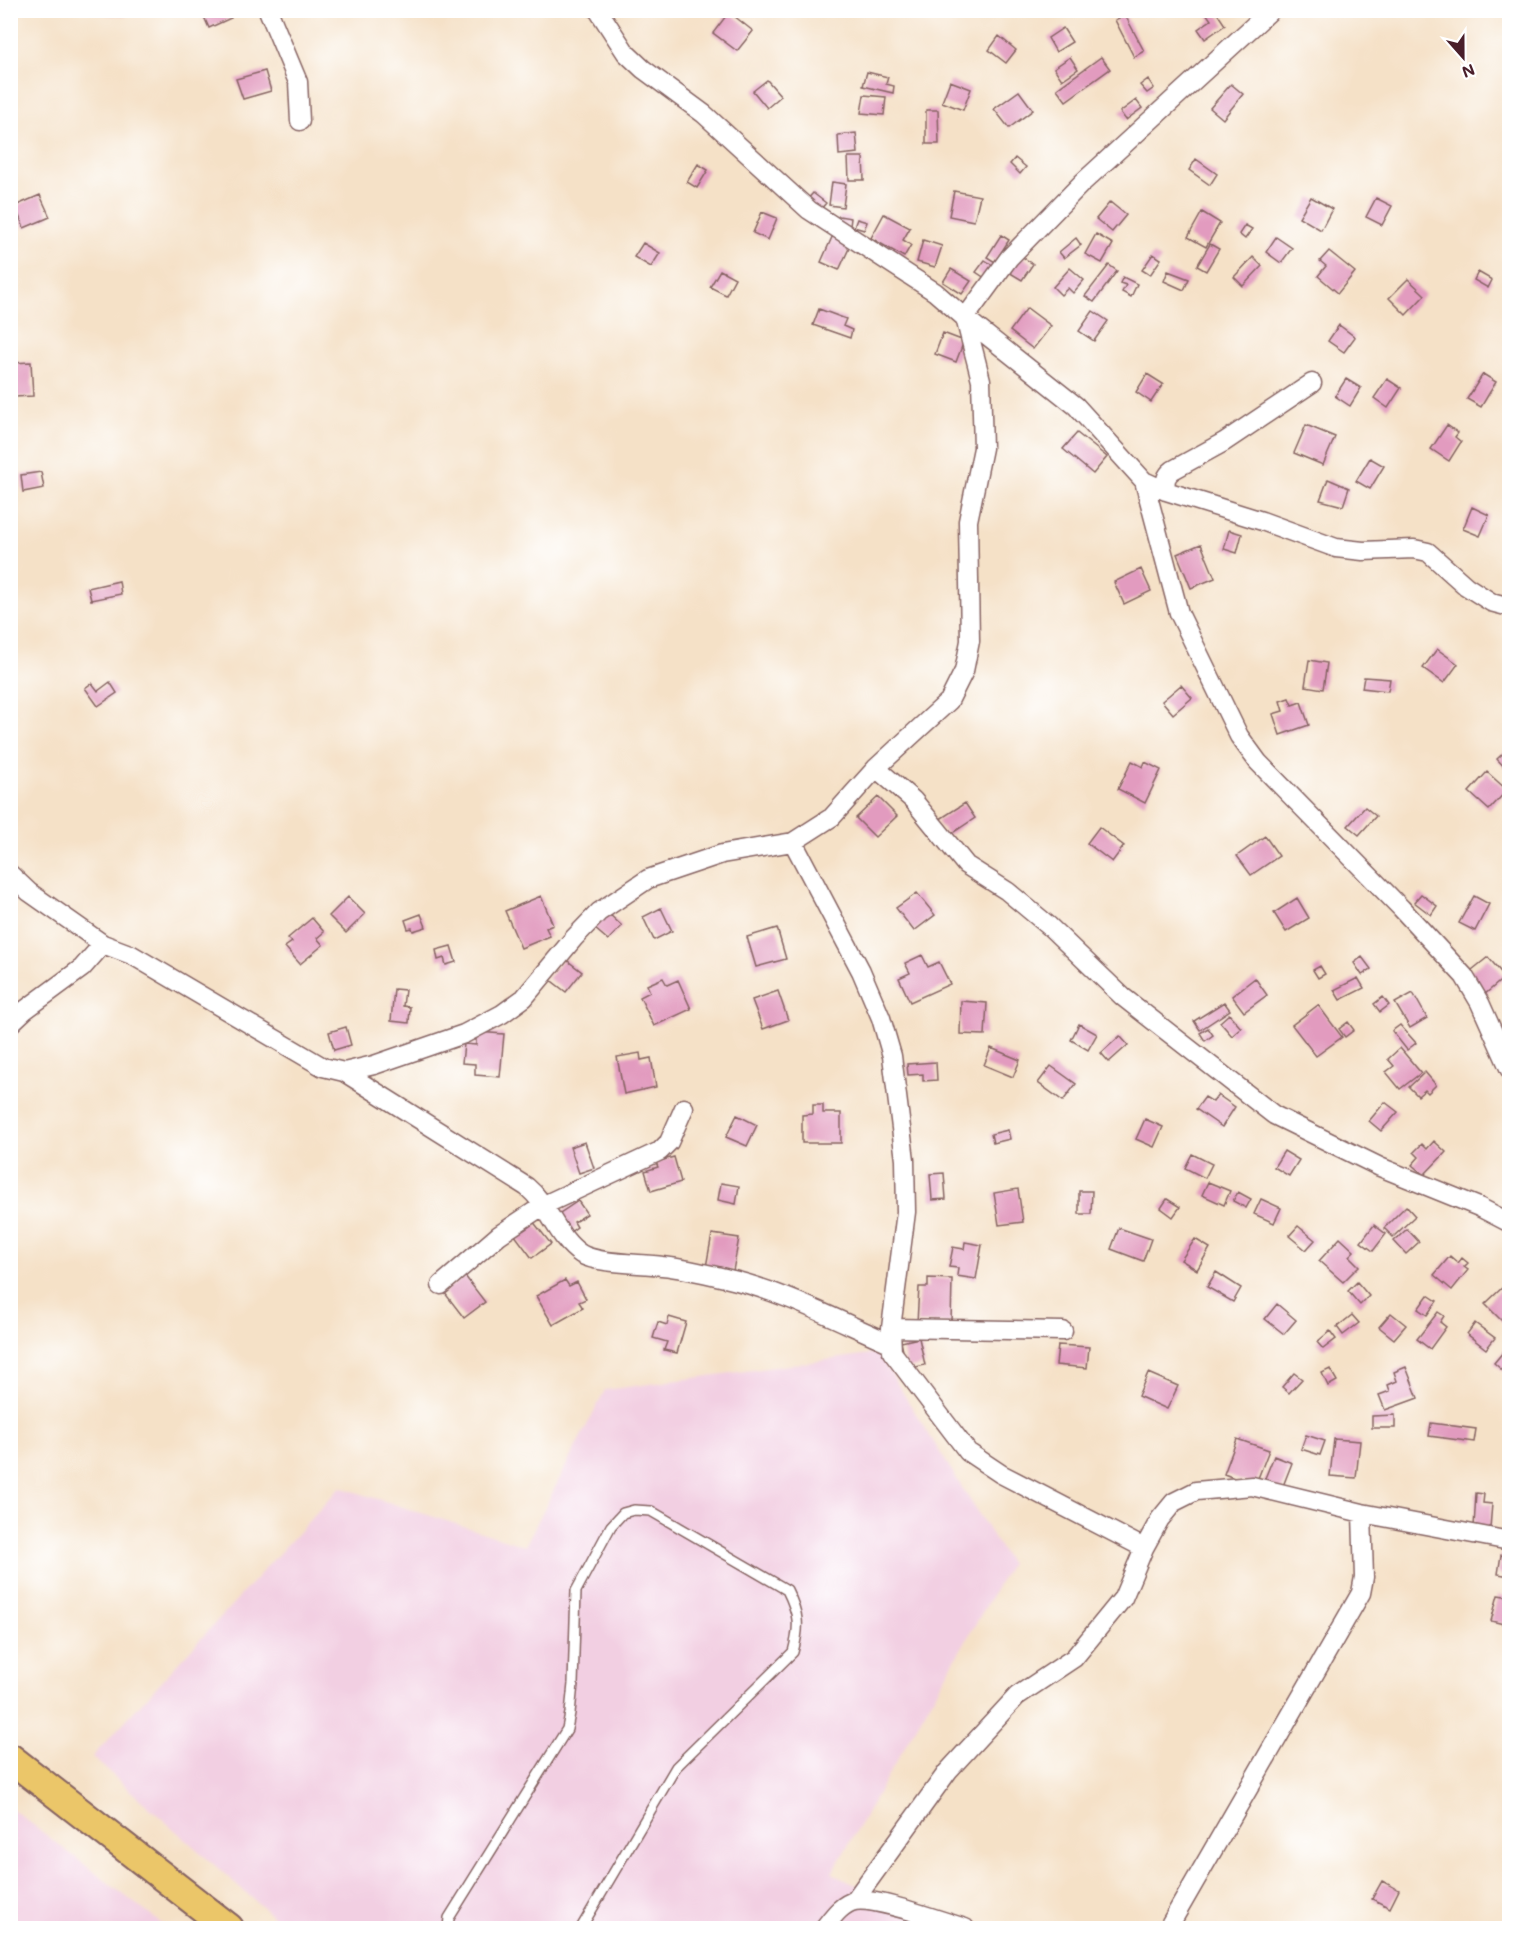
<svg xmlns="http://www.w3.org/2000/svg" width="1520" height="1939" font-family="Mali,sans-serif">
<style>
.built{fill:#f2cfe2}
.building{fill:#e29bbf}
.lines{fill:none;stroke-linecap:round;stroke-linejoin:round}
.lane-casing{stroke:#866362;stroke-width:12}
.street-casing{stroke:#866362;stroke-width:21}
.primary-casing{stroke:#866362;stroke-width:32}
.lane{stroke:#fff;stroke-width:9}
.street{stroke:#fff;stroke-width:18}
.primary{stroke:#ebc669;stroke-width:28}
</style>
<rect width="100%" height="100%" fill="#fff"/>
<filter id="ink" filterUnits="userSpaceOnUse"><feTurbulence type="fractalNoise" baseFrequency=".0167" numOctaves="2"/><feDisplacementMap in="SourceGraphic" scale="12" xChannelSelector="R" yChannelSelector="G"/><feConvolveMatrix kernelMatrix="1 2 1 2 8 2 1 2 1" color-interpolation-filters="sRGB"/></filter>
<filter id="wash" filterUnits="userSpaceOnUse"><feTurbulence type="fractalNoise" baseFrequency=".008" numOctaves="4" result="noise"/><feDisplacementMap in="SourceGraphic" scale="24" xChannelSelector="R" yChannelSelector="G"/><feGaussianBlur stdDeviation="1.35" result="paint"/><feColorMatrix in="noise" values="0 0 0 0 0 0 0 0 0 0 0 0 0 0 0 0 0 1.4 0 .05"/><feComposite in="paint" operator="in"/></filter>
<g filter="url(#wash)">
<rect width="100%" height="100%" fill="#f5e1c7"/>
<path class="built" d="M878,1353l132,211 -178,309 119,55h-665l-194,-171 248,-270 185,59 80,-156z
M11,1808l156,120h-156z"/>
<g id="blocks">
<path class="building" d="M98,10h28l-1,6 -28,-3z
M201,10h26l4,8 -22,10z
M1204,10h11l10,15 -20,14 -7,-10 13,-9z
M729,12l24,19 -16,20 -24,-18z
M1125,15l19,36 -10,6 -19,-37z
M1063,28l9,14 -16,10 -8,-14z
M999,36l17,14 -10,13 -17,-13z
M1070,57l8,12 -16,11 -8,-12z
M1101,57l9,12 -44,32 -9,-12z
M265,71l6,20 -28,8 -7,-20z
M867,72l21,5 -2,7 8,2 -1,7 -30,-7z
M1148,79l6,9 -7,5 -7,-8z
M767,80l14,16 -14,12 -14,-17z
M950,81l21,8 -8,21 -21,-8z
M1231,84l12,10 -20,25 -13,-11z
M1019,91l14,19 -24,18 -15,-19z
M864,95l22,2 -2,18 -23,-2z
M1136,100l6,8 -16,12 -6,-8z
M926,110h12l1,34h-13z
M856,133l2,20 -19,2 -1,-20z
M848,157h15l1,23h-15z
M1015,158l11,9 -6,7 -10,-10z
M1196,159l21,15 -7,11 -21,-15z
M698,164l10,6 -11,18 -10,-6z
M832,182l14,2 -3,23 -14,-2z
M954,191l26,5 -6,25 -25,-5z
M813,193l13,10 -7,8 -13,-10z
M40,195l10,22 -26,11 -9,-22z
M1311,197l21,12 -11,21 -22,-13z
M1376,198l16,8 -10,19 -16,-8z
M1110,202l16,13 -14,17 -16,-13z
M762,212l15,6 -9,22 -15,-7z
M1202,212l18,11 -14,24 -18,-10z
M884,214l26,14 -7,12 8,5 -7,12 -33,-19z
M839,216l12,2 -1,8 -12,-2z
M857,219l10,3 -3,8 -10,-3z
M1245,225l7,4 -7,10 -6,-5z
M1096,234l17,10 -11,19 -17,-9z
M833,235l18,9 -12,26 -18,-8z
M1001,235l8,5 -14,22 -8,-5z
M1276,237l16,11 -11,15 -15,-11z
M1076,238l5,7 -17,13 -5,-6z
M923,240l19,6 -7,21 -18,-5z
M643,243l17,10 -9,14 -17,-10z
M1210,244l9,5 -13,22 -9,-5z
M1329,251l26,21 -17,21 -20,-17 8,-10 -6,-5z
M1018,254l15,10 -11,16 -15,-9z
M1153,254l8,5 -11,16 -8,-5z
M1253,257l9,9 -19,20 -9,-9z
M985,260l9,6 -9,12 -9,-6z
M1109,265l8,6 -23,31 -9,-6z
M1070,268l14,12 -11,13 -5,-5 -7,7 -8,-8z
M951,269l20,12 -9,13 -19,-12z
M720,270l15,8 -9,17 -16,-8z
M1168,271l21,8 -5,11 -20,-9z
M1478,272l14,8 -4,8 -14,-8z
M1123,277l14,7 -6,13 -9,-5 4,-7 -6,-2z
M1408,279l17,16 -19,20 -17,-17z
M1027,308l24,18 -18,23 -23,-18z
M819,309l27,10 -3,7 9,4 -2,8 -37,-13z
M1093,311l15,10 -14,20 -15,-10z
M1339,325l16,12 -11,15 -16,-11z
M943,333l21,8 -8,21 -21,-8z
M31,362l2,34 -19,1 -2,-34z
M1147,374l16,10 -12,18 -15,-10z
M1483,374l13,8 -15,25 -14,-8z
M1346,379l15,9 -11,18 -15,-10z
M1387,379l14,9 -13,20 -14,-10z
M1306,425l29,12 -12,28 -29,-12z
M1447,425l11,8 -3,4 6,5 -12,19 -18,-12z
M1077,433l30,24 -14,17 -30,-25z
M1370,458l14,8 -14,23 -14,-8z
M41,472l3,16 -21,4 -2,-17z
M1328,479l21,9 -6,18 -23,-6z
M1472,507l17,8 -9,21 -17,-7z
M1229,530l13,4 -5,19 -13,-4z
M1201,544l14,34 -24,10 -14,-34z
M1141,569l10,22 -27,13 -10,-22z
M119,581l2,13 -30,6 -3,-12z
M1437,649l21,15 -14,19 -21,-15z
M1309,660l18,3 -4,26 -18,-3z
M1364,677l26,2 -2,12 -26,-3z
M110,682l7,11 -19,13 -13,-18 7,-5 6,8z
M1181,685l11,13 -19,16 -11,-13z
M1289,698l3,7 9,-3 8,23 -29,10 -7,-21 10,-3 -3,-10z
M1510,747v23l-2,1 -11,-12z
M1132,761l11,6 2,-5 16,8 -16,33 -27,-14z
M1487,772l20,18 -18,20 -20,-18z
M878,797l19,19 -22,21 -19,-19z
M965,803l10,15 -27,18 -11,-15z
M1365,807l11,9 -17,19 -11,-9z
M1099,827l25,19 -12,16 -25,-19z
M1265,836l14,20 -28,19 -14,-19z
M917,893l18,22 -21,16 -18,-23z
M1421,894l16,12 -6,9 -17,-13z
M541,896l12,29 -7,3 4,8 -29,12 -16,-37z
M1474,896l15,8 -14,27 -16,-8z
M348,897l17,17 -19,19 -17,-17z
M1297,898l12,20 -23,14 -12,-19z
M661,908l11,23 -18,9 -11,-23z
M608,913l14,13 -14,14 -14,-12z
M421,914l5,13 -13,4 -1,-3 -4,1 -3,-9z
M312,918l12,14 -7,6 6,7 -23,19 -15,-17 7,-5 -4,-4z
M777,928l9,31 -30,8 -9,-30z
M451,946l5,16 -10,3 -2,-7 -6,2 -2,-10z
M922,955l6,12 11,-5 11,22 -40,18 -11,-24 11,-5 -5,-10z
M1362,957l9,12 -9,6 -8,-12z
M1488,957l17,20 -21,18 -17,-21z
M564,958l18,14 -16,20 -18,-14z
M1320,966l5,8 -7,4 -5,-8z
M663,978l4,7 11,-5 13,29 -37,17 -14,-29 10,-5 -3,-7z
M1255,978l12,17 -23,17 -12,-16z
M1358,978l6,10 -24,12 -6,-10z
M394,989l11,1 -2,16 7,1 -1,16 -18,-2z
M778,991l10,29 -25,9 -11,-29z
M1413,993l14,25 -17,10 -15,-25z
M1383,997l6,8 -9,7 -6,-8z
M961,1001l26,2 -2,32 -25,-1z
M1224,1002l6,8 -30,20 -6,-9z
M1318,1005l24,32 -26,19 -24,-31z
M1229,1014l12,14 -9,8 -12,-14z
M1348,1022l6,8 -9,7 -6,-8z
M1079,1024l18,10 -9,16 -17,-10z
M1400,1025l16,18 -9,7 -15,-19z
M346,1027l5,18 -17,5 -5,-18z
M1208,1028l5,7 -8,6 -5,-8z
M476,1032l28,2 -4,43 -25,-2v-11l-13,-1 2,-19 12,1z
M1120,1036l8,9 -19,17 -8,-9z
M991,1048l29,12 -7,17 -29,-12z
M1400,1048l21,25 -21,16 -14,-17 8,-6 -6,-7z
M640,1053l1,7 10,-2 5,29 -32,7 -7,-37z
M936,1062l1,18 -14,1v-7l-15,1 -1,-11z
M1051,1066l25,18 -13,17 -25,-18z
M1425,1072l11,13 -8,8 -3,-3 -7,6 -9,-9z
M1218,1095l17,12 -13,20 -26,-18 9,-12 8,5z
M1385,1102l13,10 -17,19 -12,-10z
M813,1105h10v8h18v30h-39v-28l11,-1z
M737,1115l20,10 -10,21 -21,-9z
M1145,1119l18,8 -9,20 -18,-8z
M1008,1130l2,9 -17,4 -2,-9z
M1434,1141l12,11 -22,23 -12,-10 7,-8 -5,-5 8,-8 5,5z
M585,1142l9,26 -15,5 -9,-26z
M1284,1151l15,9 -10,16 -15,-9z
M1192,1154l20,10 -7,14 -20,-10z
M674,1157l7,25 -30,9 -6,-20 13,-4 -2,-5z
M944,1173l2,26 -14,1 -2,-26z
M1208,1182l22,9 -6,14 -22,-10z
M721,1183l18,3 -3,18 -18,-4z
M1018,1189l5,33 -24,3 -5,-32z
M1079,1191h13l-1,23h-12z
M1238,1192l13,7 -5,9 -13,-7z
M1167,1199l13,8 -7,10 -12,-9z
M1261,1199l20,9 -7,15 -20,-9z
M578,1201l9,13 -13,8 3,5 -11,8 -12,-18z
M1406,1206l9,10 -22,21 -9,-9z
M532,1220l19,24 -19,14 -18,-24z
M1374,1225l12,9 -13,17 -12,-9z
M1298,1226l17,14 -9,10 -17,-14z
M1119,1228l32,11 -8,22 -32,-12z
M1407,1229l12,13 -13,12 -12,-13z
M712,1234l27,4 -6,33 -27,-4z
M1340,1238l14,13 -5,5 10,10 -16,16 -24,-21z
M1195,1239l15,9 -13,22 -16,-10z
M965,1242l17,3 -6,34 -19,-3 1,-8 -9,-1 4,-20 11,2z
M1450,1256l8,7 4,-5 6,5 -4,4 4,3 -16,20 -18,-15z
M1216,1272l25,16 -8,14 -26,-15z
M465,1276l20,26 -21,16 -20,-26z
M928,1278l24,1 -1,44h-34l2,-36h9z
M565,1280l4,6 8,-4 9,17 -7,3 4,6 -30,17 -17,-29z
M1357,1282l12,14 -9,9 -12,-14z
M1504,1286l6,5v38l-25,-25z
M1428,1295l9,6 -10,14 -9,-6z
M1277,1304l19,16 -12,14 -19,-15z
M1438,1312l6,4 -4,6 6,5 -16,22 -13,-10z
M1391,1313l15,12 -12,14 -15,-12z
M1352,1315l7,8 -16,12 -6,-8z
M669,1317l17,5 -9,31 -13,-3 3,-8 -14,-4 5,-16 9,3z
M1475,1323l20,15 -9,11 -19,-15z
M1330,1331l6,8 -13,10 -6,-7z
M919,1338l6,27 -18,4 -6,-27z
M1058,1345l31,2 -2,21 -31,-3z
M1504,1351l6,4v8l-7,8 -9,-8z
M1406,1367l12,31 -33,12 -6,-15 11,-4 -2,-6 9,-4 -3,-9z
M1330,1369l7,12 -9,5 -6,-13z
M1148,1373l30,13 -11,23 -29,-13z
M1294,1373l8,6 -13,14 -7,-6z
M1395,1415v13h-23v-12z
M1431,1423l45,6 -2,13 -45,-6z
M1306,1435l19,6 -5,14 -19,-6z
M1237,1439l32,11 -14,36 -31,-12z
M1334,1439l26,2 -4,37 -26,-2z
M1274,1456l18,7 -11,28 -18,-8z
M1476,1493l8,1 -1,9 9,1 -2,24 -16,-1z
M1501,1555l9,1v20l-12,-2z
M1498,1595l12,2 -2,28 -17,-4z
M1382,1881l17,9 -9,18 -18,-9z"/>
</g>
</g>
<g filter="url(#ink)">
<use href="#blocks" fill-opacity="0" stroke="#866362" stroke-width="1.5"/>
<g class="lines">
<defs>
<path id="lane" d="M448,1928l1,-10 118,-189 3,-16 3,-29 3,-93 35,-65 12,-13 11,-3 17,1 136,79c12,24 13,36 6,62l-117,115 -95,161"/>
<path id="street" d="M268,10l30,72 2,39
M1271,10l-189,173 -73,75 -44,60 111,88 68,75 22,10 96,30 74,27 27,3 51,-2 14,3 38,34 25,16 19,5
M1144,481l35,132 60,123 19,26 143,146 63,68 16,27 30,67
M1166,491c-1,-10 -1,-15 7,-21l51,-28 88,-59
M876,768l37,32 53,65 41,26 42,35 74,71 151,118 106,52 99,40 31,16
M793,842l68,129 20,47 11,38 13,104 1,52 -15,116 1,24 76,100 33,22 143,74
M10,874l19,18 74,52 29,11 191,112 21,5 183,115c23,19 29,50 54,67 16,10 60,9 81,12 21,2 42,7 63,12 57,13 112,42 165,65
M10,1024l15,-14 57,-42 21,-24
M344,1072l30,-7 90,-31 38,-20 22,-16 50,-60 25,-26 49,-33 74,-25 71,-12 39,-25 44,-49 73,-67 15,-30 6,-30 -2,-120 15,-73 -2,-68 -16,-62 -30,-26 -126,-82 -105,-96 -61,-45 -17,-16 -28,-43
M441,1285l58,-50 45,-30 116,-54 9,-9 15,-34
M891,1328l172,3
M854,1901l94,-130 69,-75 57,-38 49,-60 21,-50 16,-29 14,-17 22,-11 56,-5 110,27 148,28
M824,1928c8,-10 17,-24 31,-27 21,-4 86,20 110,27
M1168,1928l193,-335 3,-16 -2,-64"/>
<path id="primary" d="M10,1758l219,170"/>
</defs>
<use href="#lane" class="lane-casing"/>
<use href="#street" class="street-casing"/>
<use href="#primary" class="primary-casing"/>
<use href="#lane" class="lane"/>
<use href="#street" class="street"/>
<use href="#primary" class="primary"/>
</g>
</g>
<rect width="1520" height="1939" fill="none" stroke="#fff" stroke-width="36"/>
<g transform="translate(1463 57) rotate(159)" stroke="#ffffff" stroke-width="4.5" paint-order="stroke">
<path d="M0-4.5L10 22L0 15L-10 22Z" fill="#4a1f2b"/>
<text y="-9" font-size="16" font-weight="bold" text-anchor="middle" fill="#4a1f2b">N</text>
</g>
</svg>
